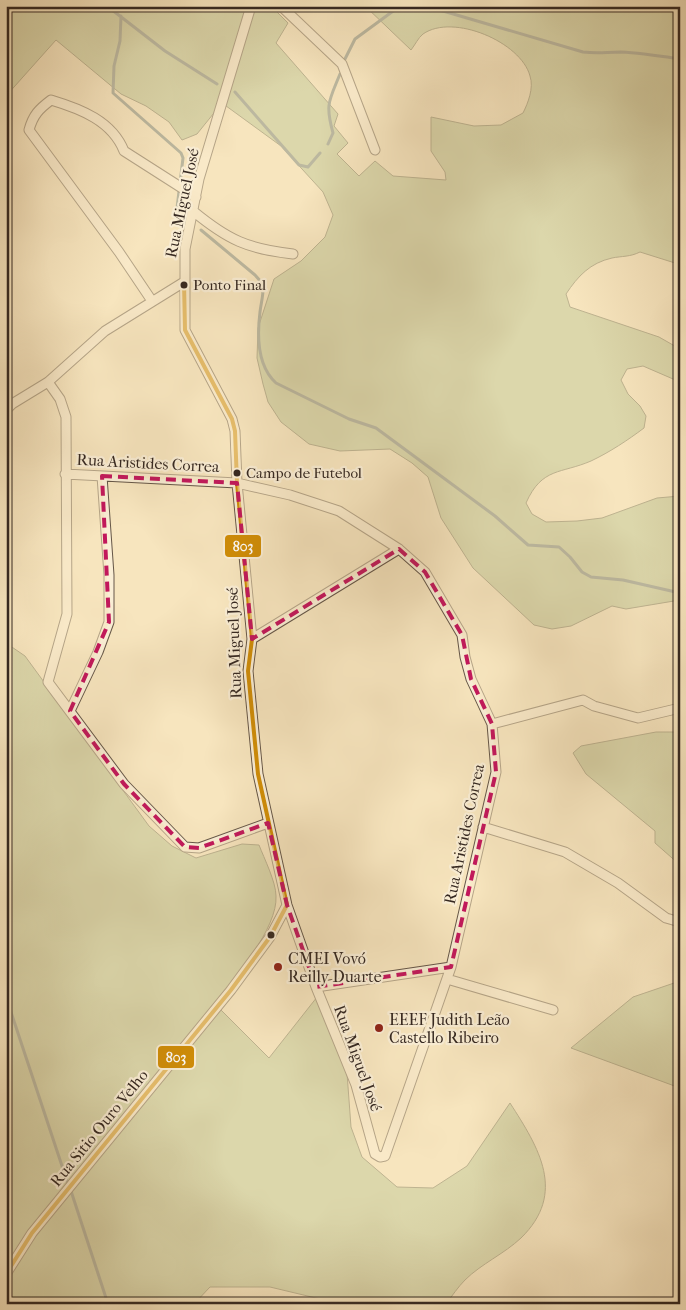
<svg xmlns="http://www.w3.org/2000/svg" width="686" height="1310" font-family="'IM FELL French Canon',serif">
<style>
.green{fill:#bac594;stroke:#78765a}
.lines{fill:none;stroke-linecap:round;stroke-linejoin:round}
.stream{stroke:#74817c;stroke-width:3}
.street-casing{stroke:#665748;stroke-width:11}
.street{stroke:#faeed5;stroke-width:9}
.bus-1-casing{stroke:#faeed5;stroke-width:8}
.bus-1{stroke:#d08d07;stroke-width:4}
.marked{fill:none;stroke:#c2185b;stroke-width:4;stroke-dasharray:10 6;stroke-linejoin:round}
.bus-dot{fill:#352821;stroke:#faeed5;stroke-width:2}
.poi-dot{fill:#8f2418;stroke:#faeed5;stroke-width:2}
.labels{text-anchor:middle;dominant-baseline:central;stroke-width:4.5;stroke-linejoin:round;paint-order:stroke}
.bus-label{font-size:15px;fill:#352821;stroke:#faeed5;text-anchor:start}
.street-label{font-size:16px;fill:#352821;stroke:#faeed5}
.poi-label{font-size:16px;fill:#352821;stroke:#faeed5;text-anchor:start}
.line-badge{stroke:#faeed5;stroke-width:2}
.badge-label{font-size:14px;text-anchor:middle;font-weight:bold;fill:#fff}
</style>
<rect width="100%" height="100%" fill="#f7e5be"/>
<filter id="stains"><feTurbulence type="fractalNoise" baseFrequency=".004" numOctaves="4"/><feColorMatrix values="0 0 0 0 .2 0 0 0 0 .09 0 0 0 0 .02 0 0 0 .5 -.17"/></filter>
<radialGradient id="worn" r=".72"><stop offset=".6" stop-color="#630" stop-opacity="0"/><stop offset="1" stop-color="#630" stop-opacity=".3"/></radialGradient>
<path class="green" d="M6,6h265l17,17 -12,20 62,71 -4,12 14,17 -11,11 22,22 16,-15 18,15 53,4 -1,-8 -14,-21v-34l43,9 27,-1 22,-12c5,-10 11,-25 7,-37 -9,-34 -77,-63 -107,-42 -5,4 -8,11 -12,16l-46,-44h315v253l-5,4 -35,-11c-10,5 -18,4 -28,6 -22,5 -34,18 -46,36l4,13 89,30 21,12v33l-37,-16 -16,3 -6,11 7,14 12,12 6,10 -2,12c-16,12 -34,24 -53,33 -30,13 -49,6 -65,42l6,11 14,8 31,-1 25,-3 55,-20 23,-2v104l-54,9 -14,-3 -41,20 -19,3 -18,-4 -61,-57 -32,-50 -13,-41 -16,-14 -22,-14 -50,2 -31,-7 -28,-22 -13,-20 -5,-18 -6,-26 1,-30 16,-49 27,-18 24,-24 8,-22 -10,-23 -42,-46 -59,-43 -25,31 -15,6 -13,-18 -23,-16 -25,-12 -65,-54 -50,56z
M6,643l19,13 124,170 23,20 24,12 46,-14 17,1c5,13 17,37 17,51 2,32 -42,83 -61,108l54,54 52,-66 26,81 4,54 11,30 35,30 36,1 34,-22 43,-63c29,45 57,90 11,135 -17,16 -40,26 -56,42 -7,7 -13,16 -19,24h-105l-71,-17h-60l-16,17h-188z
M656,732h24v133l-25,-22v-12l-69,-57 -13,-21 8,-7z
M680,981v107l-109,-40 62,-51z"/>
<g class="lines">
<path class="stream" d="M107,6l58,45 52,33
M426,6l157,46c16,2 23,0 38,0 20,1 39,4 59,7
M121,16l-1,25 -6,25 -1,27 68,60 2,5 -6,50 8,13
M345,59l10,-20 45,-33
M235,92l64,73 9,2 12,-14
M328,144l5,-11c-8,-29 -4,-32 7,-59
M201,230l54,45 8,9c1,9 -2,19 -3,28 -3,24 -3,54 16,71l73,36 27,9 119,88 33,29 31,2 11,10 12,15 9,5 32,3 57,13
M6,997l62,187
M71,1191l37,113"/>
<defs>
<path id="street" d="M281,6l61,58 33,86
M193,211c35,29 55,38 100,43
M152,301l-33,-49 -90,-122c4,-15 10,-21 22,-30 30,9 61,21 73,51l72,46
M48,382l12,17 6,18 1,197 -19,68 76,102 61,63 14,1 69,-25
M6,410l6,-6 36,-22 57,-51 79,-49
M65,474l172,9 53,12 49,16 60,38 26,23 37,63 3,22 6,22 21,45 4,48 -45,195 -66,189 -5,1 -5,-3 -19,-69 -40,-98 -29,-82 -29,-131 -10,-103 4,-32 -15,-156 -2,-52 -3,-12 -47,-89v-81l14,-70 52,-173
M252,639l147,-90
M70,711l28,-59 11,-30v-47l-7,-99
M492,724l91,-24 11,6 44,12 42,-10
M483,827l82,25 53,31 48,35 14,4
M447,979l106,31
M316,987l135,-20
M6,1274l26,-41 199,-243 39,-53 17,-32"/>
</defs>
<use href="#street" class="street-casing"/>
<use href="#street" class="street"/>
<defs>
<path id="bus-1" d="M6,1274l26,-41 199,-243 39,-53 17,-32 -29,-131 -10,-103 4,-32 -15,-156 -2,-52 -3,-12 -47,-89 -1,-48"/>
</defs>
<use href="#bus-1" class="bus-1-casing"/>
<use href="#bus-1" class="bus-1"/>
</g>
<path d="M0 0H686V1310H0ZM102,476l135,7 15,156 147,-90 26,23 37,63 9,44 21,45 4,48 -45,195 -135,20 -29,-82 -19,-82 -69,25 -14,-1 -61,-63 -54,-73 39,-89z" fill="#f7e5be" fill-opacity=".55" fill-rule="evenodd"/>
<path class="marked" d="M102,476l135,7 15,156 147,-90 26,23 37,63 9,44 21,45 4,48 -45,195 -135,20 -29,-82 -19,-82 -69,25 -14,-1 -61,-63 -54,-73 39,-89z"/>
<g class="bus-dot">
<circle cx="184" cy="285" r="4.5"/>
<circle cx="237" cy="473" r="4.5"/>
<circle cx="271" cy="935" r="4.5"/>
</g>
<g class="poi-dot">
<circle cx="278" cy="967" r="5"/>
<circle cx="379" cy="1028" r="5"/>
</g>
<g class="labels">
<g class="bus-label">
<text x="193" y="285">Ponto Final</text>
<text x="246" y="473">Campo de Futebol</text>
</g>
<g class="street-label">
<text transform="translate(182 203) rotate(-78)">Rua Miguel José</text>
<text transform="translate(148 463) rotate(3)">Rua Aristides Correa</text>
<text transform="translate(234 643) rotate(-92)">Rua Miguel José</text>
<text transform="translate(464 834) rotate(-78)">Rua Aristides Correa</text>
<text transform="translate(358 1058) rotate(70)">Rua Miguel José</text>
<text transform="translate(99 1128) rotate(-51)">Rua Sitio Ouro Velho</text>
</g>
<g class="poi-label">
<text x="288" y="958">CMEI Vovó<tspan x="288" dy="18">Reilly Duarte</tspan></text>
<text x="389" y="1019">EEEF Judith Leão<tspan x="389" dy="18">Castello Ribeiro</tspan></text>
</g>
</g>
<g class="line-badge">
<rect x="224" y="534" width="38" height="24" rx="5" fill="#d08d07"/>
<rect x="157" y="1045" width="38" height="24" rx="5" fill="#d08d07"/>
</g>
<g class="badge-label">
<text x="243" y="551">803</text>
<text x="176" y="1062">803</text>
</g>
<rect width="686" height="1310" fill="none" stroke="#f7e5be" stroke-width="25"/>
<rect x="8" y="8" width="671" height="1295" fill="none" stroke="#352821" stroke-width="2.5"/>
<rect x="12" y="12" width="661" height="1285" fill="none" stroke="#352821"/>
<rect width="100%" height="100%" filter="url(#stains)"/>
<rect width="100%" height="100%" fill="url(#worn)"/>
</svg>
